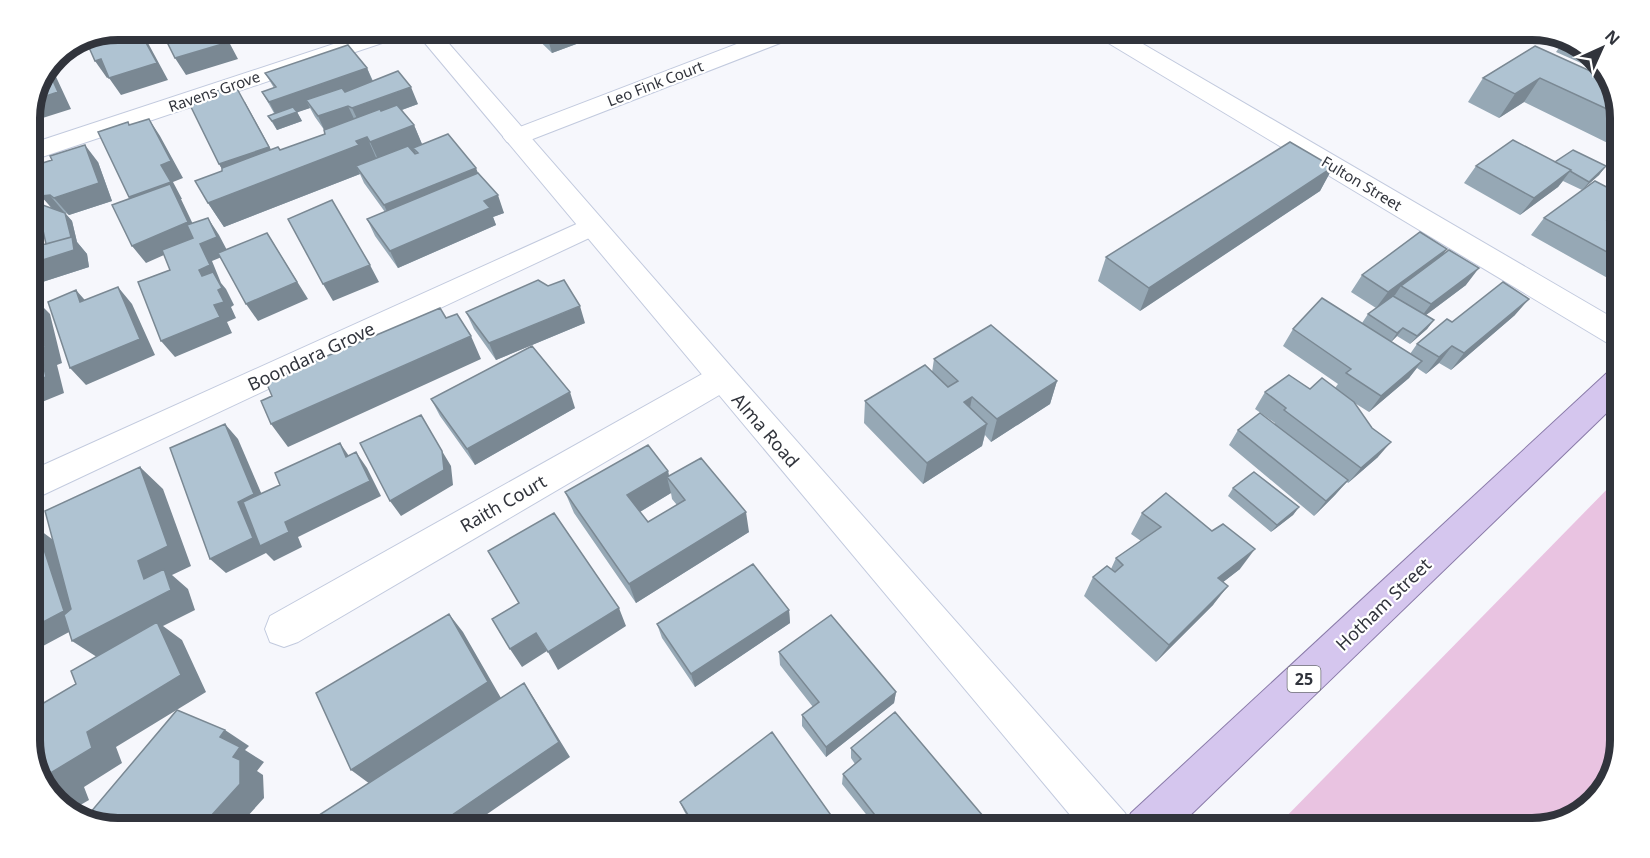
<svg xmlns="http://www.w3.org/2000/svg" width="1650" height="858" font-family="'Noto Sans',sans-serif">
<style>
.green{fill:#e9c3e1}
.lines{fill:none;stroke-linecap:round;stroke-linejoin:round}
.street-casing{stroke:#c2cade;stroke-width:2}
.secondary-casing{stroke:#c2cade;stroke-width:2}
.primary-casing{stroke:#897aa8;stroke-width:2}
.street{fill:#fff;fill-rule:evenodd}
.secondary{fill:#fff;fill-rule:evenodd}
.primary{fill:#d5c6ee;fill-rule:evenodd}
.wall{fill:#96a8b5;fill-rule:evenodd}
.shaded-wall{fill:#7a8893}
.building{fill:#afc3d2;stroke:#7a8893;stroke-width:1.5}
.labels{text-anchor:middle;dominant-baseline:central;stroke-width:4.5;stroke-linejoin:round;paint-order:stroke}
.far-street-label{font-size:15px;fill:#31343c;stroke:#fff}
.shield{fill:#fff;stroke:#6f7176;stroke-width:1.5}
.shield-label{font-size:16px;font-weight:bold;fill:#31343c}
.street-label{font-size:18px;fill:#31343c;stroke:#fff}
.rim{fill:none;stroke:#31343c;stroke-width:8}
</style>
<rect width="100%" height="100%" fill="#f6f7fc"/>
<path class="green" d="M1620,476v264l-9,39 -35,37 -44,12h-257z"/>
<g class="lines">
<defs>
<path id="street" d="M376,30h33l-3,5 -376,126v-17z
M773,30h31l-3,5 -276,107 -9,3 -9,-3 -4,-5 4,-5z
M1092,30h27l501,292v25l-11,-3 -514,-309z
M592,217l10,3 4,6 -4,6 -572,269v-30z
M722,366l11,3 5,9 -5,9 -435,255 -14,5 -14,-5 -5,-13 5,-13 441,-247z"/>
<path id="secondary" d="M414,30h23l296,339 392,444 7,15h-51z"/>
<path id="primary" d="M1620,368v32l-443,428h-53l7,-15 478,-442z"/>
</defs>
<use href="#street" class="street-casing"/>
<use href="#secondary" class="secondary-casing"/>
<use href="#primary" class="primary-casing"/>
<use href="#street" class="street"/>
<use href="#secondary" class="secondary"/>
<use href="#primary" class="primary"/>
</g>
<path class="wall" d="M264,30h53l1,1 -43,12z
M528,30h69l1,6 -46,17z
M1489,30h43l16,4 -3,2 -5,-1 -4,3 -17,-7 -2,4 -8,5z
M1566,38l5,1 26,23 -7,5 -34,-15z
M1535,46l85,67v36l-96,-47 -25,16 -31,-16 15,-24z
M1602,67l3,2 2,5 -8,-3z
M367,68l6,13 45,23 -16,6 12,15 8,19 56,29 26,40 -11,4 3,8 -98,43 -23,-32 -8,-17 18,-7 -21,-29 -4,-9 -136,53 -16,-24 14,-32v-2l-3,-5 52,-14h9l45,-16v-3l-10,-14 -5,-9 -13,4 5,9 -25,9 -9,-14 6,-3 -12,-21 12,-4 -9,-15z
M98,162l14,39 -43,14 -5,-3h-2l3,1 7,8 5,21 10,12 2,13 -59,19v-38l16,-4 6,-36 -11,-12z
M1555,162l51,4 -7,9 -17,15 -19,-9 -5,6 -38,28 -56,-32 12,-17z
M1333,167l-13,24 -180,120 -42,-30 8,-24z
M1613,206l6,3 -10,11 8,4 3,-2v63l-89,-50 13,-17z
M1442,256l24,29 -40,30 8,5 -7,9 -17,15 -13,-8 -6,6 19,12 7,-10 35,-22 63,-7 -64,55 -12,-7 -13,11 -9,-6 -8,10 -40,34 -16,-10 25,55 -30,26 -1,-1 -12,13 -21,21 -85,-71 9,-15 37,-6v-1l-20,-14 10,-17 70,-4 3,-4 -55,-38 10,-17 69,-6 6,-9 8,-6 -25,-16 11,-17z
M466,312l119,11 -89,37 -22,-31z
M934,359l123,22 -7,23 -59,38 -6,-7 -3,11 -59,38 -59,-61 1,-22 67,-29z
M431,399l144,9 -100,57 -35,-49z
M668,471l1,5 80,56 -113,71 -62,-90 -9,-21zM671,493l1,6 5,6 -29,17 -8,-10z
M1233,488l66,19 -6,8 -22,17 -43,-36z
M1142,513l98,56 -17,13 -10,23 -57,57 -72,-66 9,-19 18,-8 5,-11 25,-17 -10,-7z
M789,610l1,13 -95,64 -33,-49 -5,-14z
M779,652l117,40 -2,11 -68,54 -24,-31v-11l11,-8 -33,-42z
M851,748l132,68 -5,9 -3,3h-98l-35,-44 1,-10 12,-10 -4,-6z
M680,802l160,26h-146l-10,-17z"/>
<path class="shaded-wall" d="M139,30l9,13 20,37 -47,15 -12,-17z
M203,30h14l-10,19 -10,-17z
M268,30h49l1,1 -43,12z
M564,30h33l1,6 -46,17 -5,-17z
M1515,30h5l-3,5 -8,5z
M110,34l1,5 -31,8 -1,-1z
M229,42l9,17 -52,16 -11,-17z
M101,59l11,17 -5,2 -12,-17z
M1595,60l2,2 -7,5z
M51,66l20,43 -41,13v-9z
M367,68l7,17 -63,22 -5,-7 4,8 -32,11 -9,-17z
M1540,78l-16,24 -25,16 16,-24z
M411,87l7,17 -58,21 -8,-17z
M245,102l34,62 -49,18 -11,-18z
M348,106l8,17 -30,11 -8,-18z
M297,112l5,9 -25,9 -5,-9z
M149,119l11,17 23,42 -10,4 9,17h-1l19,40 -54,24 -14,-17 9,-32 -12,-17 32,-32z
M414,125l10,24 -11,-1 3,5 -35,13 -11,-24z
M367,137l11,25 -22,4 4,8 -136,53 -16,-24z
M85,145l13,17 14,39 -43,14 -15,-17z
M1606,166l-7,9 -17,15 7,-8z
M1333,167l-13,24 -180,120 9,-23z
M476,168l7,17 -91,37 -8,-17z
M1571,170l-13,17 -38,28 14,-17z
M34,179h2l28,33 -8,1 -15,-17 6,-1z
M498,195l6,18 -11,4 3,8 -98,43 -8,-17 94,-50z
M65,213l7,8 5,21 10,12 2,13 -59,19v-22l44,-14z
M208,218l11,17 10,19 -17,7 9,22 5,6 8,16 -3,2 5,11 -9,4 5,11 -57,24 -14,-16 41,-65 -3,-6 1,-26z
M30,221l4,10 -4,1z
M267,233l41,66 -50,22 -12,-17z
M1447,249l-12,17 -34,20 -6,9 -19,13 12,-16z
M370,265l9,17 -46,19 -10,-17z
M1479,268l-13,17 -48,36 13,-17z
M118,287l14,17 23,51 -69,30 -16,-17z
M76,290l15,17 -11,-5z
M34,298l16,16 12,49 -5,2 7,28 -27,11 -2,3 -5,2v-26l10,-34z
M1529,299l-14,16 -64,55 13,-17z
M580,306l5,17 -89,37 -7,-17z
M1434,320l-7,9 -17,15 7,-8z
M1403,328l-6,8 -6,6 6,-9z
M471,336l10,23 -193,88 -17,-23z
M1452,346l-13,17 -13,11 13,-17z
M1422,361l-13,17 -40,34 12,-16z
M1057,381l-7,23 -59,38 6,-23z
M570,392l5,16 -100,57 -8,-16z
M972,397l-4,22 -4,-17z
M225,424l13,15 30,70 17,13 71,-70 11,16 14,28 -83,41 4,10 -28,14 -8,-8 -40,20 -16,-14 28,-57z
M987,424l-5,22 -59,38 4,-21z
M1391,442l-13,15 -30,26 13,-15z
M340,443l11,16 -5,-2z
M442,451l9,15 2,19 -52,31 -11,-15z
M140,467l23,22 28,77 -19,9 16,14 7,21 -32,16 19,14 24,52 -90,55 6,16 -38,24 5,13 -19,11 -22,-19 4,-20 35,-40 13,-73 -28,-18 72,-62 -6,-18z
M668,471l2,11 -3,-5 4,16 -38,23 -6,-21z
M1348,480l-13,15 -21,21 12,-15z
M1299,507l-6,8 -22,17 6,-7z
M746,512l3,20 -113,71 -7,-19z
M37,528l19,14 28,82 -54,29v-24z
M1255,549l-15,20 -36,28 14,-19z
M1228,586l-15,19 -57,57 13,-17z
M619,608l7,18 -68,44 -10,-18z
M789,610l1,13 -95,64 -4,-13z
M449,614l14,18 38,66 -131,86 -19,-14z
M536,633l11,18 -25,16 -12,-18z
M524,683l11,17 35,57 -103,71h-34z
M896,692l-2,11 -68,54v-10z
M225,730l24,16 -4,4 19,12 -7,9 6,4 1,23 -27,30h-37l33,-71 -13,-20z
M983,816l-5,9 -3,3h-6z"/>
<path class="building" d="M126,30h13l18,33 -48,15 -8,-19 -6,2 -8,-18 11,-5z
M161,30h42l-6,2 2,3 16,-5h7l7,12 -54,16z
M541,30h23l-17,6z
M348,45l19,23 -98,34 -7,-10 14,-5 -11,-14z
M1535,46l73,33 12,36 -80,-37 -25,16 -32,-16z
M398,71l13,16 -59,21 -4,-2 -30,10 -12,-16 36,-12 3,4z
M49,72l9,20 -21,7z
M235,85l34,62 -50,17 -29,-59 18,-5 -3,-5z
M397,105l17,20 -44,17 -3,-5 -11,4 3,4 -151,58 -13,-22 27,-10v-3l56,-21 2,3 45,-16 -1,-4 56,-21 1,2z
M293,107l4,5 -25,9 -4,-5z
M149,119l22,42 -10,4 10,17 -42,15 -31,-65 30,-10 1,3z
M448,134l28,34 -92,37 -28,-39 52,-20 7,8 3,-1 -5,-5z
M1513,140l58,30 -37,28 -58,-32z
M1290,142l43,25 -184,121 -43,-31z
M85,145l14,38 -45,15 -4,-3 -9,1 -5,-17h-2l-4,-12 22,-7 -2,-4z
M1573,150l33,16 -17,16 -19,-11 1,-1 -16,-8z
M478,173l20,22 -14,6 6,7 -100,43 -23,-32z
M1595,181l25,13v3l-9,8 8,4 -12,11 10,4 3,-2v37l-76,-41z
M170,184l18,38 -56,24 -20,-41z
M332,200l38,65 -47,19 -35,-65z
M37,203l28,10 6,24 -25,7z
M208,218l9,19 -17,7 10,21 -11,5 3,6 11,-4 9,16 -4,2 6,12 -10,3 6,12 -59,24 -23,-59 32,-12 -8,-20 31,-12 -6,-13z
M1420,232l27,17 -59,43 -26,-17z
M267,233l30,49 -51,22 -28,-51z
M72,237l2,13 -44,14v-16z
M1449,250l30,18 -48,36 -30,-18z
M538,280l10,6 16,-6 16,26 -91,37 -23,-31z
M1503,282l26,17 -65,54 -12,-7 -13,11 -22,-13 30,-25 5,3z
M118,287l22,52 -70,29 -22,-66 28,-12 4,12z
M1393,296l41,24 -17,16 -14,-8 -6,5 -29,-19z
M34,298l11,49 -5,2 6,28 -16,6v-84z
M1322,298l100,63 -41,35 -35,-23 5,-4 -58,-40z
M440,308l6,10 11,-4 14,22 -200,88 -10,-23 11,-5 -6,-14z
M991,325l66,56 -60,38 -25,-22 -8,5 23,22 -60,39 -62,-62 60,-36 23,22 10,-6 -24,-22z
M532,346l38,46 -103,57 -36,-50z
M1289,375l21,14 12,-11 32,24 18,26 19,14 -30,26 -77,-58 2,-2 -21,-16z
M1260,413l88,67 -22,21 -88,-71z
M421,415l21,36 2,19 -54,31 -30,-58z
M225,424l29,70 -16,8 15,36 -43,21 -40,-111z
M340,443l6,14 10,-5 14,29 -85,41 4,10 -29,14 -17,-44 37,-17 -5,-12z
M648,445l20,26 -41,24 21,27 37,-22 -18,-23 34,-19 45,54 -117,72 -64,-92z
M140,467l28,79 -30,15 6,18 20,-10 7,21 -99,51 -8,-26 7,-6 -26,-98z
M1254,472l45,35 -22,18 -44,-37z
M1166,493l46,38 11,-7 32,25 -37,29 10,8 -59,59 -76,-68 14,-11 8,6 8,-7 -7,-7 45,-31 -19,-14z
M554,513l65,95 -71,44 -12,-19 -26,16 -18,-30 27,-16 -31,-52z
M37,528l27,83 -34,18v-98z
M753,564l36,46 -98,64 -34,-50z
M449,614l39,68 -137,88 -35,-77z
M831,615l65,77 -70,55 -24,-32 17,-13 -40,-50z
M157,622l24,53 -94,57 5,16 -40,24 5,14 -9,6 -3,-3 -15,-43v-35l46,-27 -5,-13z
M524,683l35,59 -126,86h-134z
M177,710l48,20 -5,7 20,10 -7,10 7,3v24l-40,44h-82l-34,-8z
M895,712l88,104 -14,12h-84l-42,-54 18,-15 -10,-11z
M772,732l68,96h-144l-16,-26z"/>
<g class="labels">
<g class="far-street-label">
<text transform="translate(655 83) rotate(-21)">Leo Fink Court</text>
<text transform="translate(214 91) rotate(-19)">Ravens Grove</text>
<text transform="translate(1362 183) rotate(31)">Fulton Street</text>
</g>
<rect class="shield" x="1287.5" y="666" width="33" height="26" rx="4.5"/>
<g class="shield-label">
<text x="1304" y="679">25</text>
</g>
<g class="street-label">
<text transform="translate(311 356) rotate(-25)">Boondara Grove</text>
<text transform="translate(766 430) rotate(49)">Alma Road</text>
<text transform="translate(503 503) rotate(-30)">Raith Court</text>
<text transform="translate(1383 604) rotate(-44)">Hotham Street</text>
</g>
</g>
<path d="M0 0H1650V858H0ZM118 40H1532A78 78 0 0 1 1610 118V740A78 78 0 0 1 1532 818H118A78 78 0 0 1 40 740V118A78 78 0 0 1 118 40Z" fill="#fff" fill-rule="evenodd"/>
<path class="rim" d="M118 40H1532A78 78 0 0 1 1610 118V740A78 78 0 0 1 1532 818H118A78 78 0 0 1 40 740V118A78 78 0 0 1 118 40Z"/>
<g transform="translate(1602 48) rotate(45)" stroke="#ffffff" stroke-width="4.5" paint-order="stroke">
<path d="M0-4.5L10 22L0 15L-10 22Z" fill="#31343c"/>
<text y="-9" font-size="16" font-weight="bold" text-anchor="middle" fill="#31343c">N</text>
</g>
</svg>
